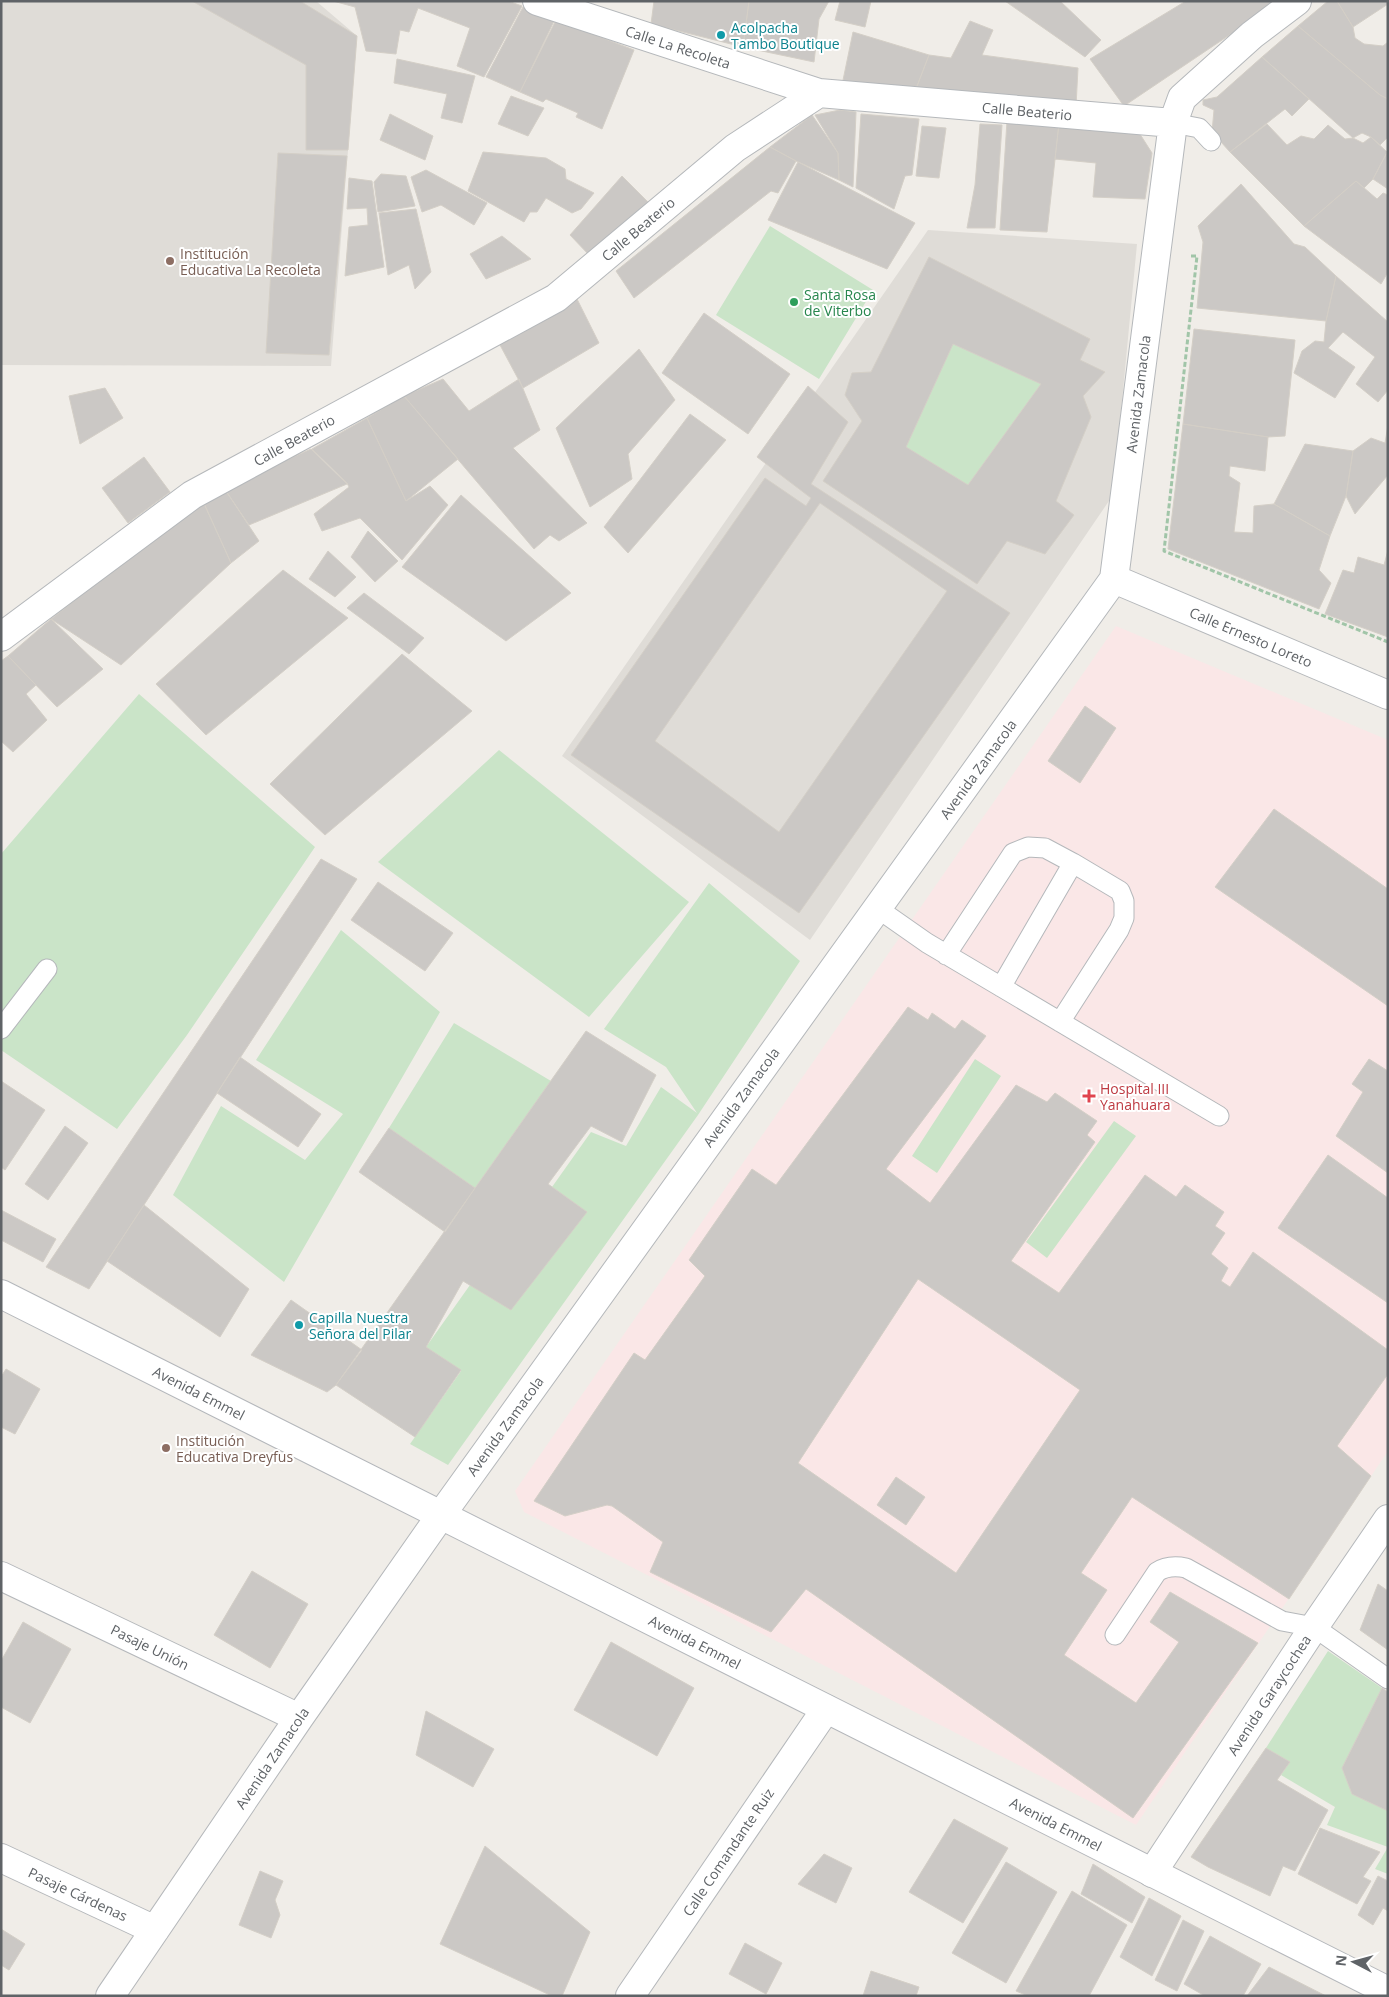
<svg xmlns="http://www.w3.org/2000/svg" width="1389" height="1997" font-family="'Open Sans',sans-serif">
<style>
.education{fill:#dfdcd7}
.medical{fill:#fae7e7}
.green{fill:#cae4c8}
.building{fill:#cbc8c5;stroke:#d4cfc7;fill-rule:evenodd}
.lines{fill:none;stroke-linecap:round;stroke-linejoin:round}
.lane-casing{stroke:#b5b8bb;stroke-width:21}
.street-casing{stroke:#b5b8bb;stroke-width:30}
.secondary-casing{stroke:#b4b7bb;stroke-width:30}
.path{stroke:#a1c5a8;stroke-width:3;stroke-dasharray:5 2.5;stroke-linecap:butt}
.lane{stroke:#fff;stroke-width:19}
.street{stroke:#fff;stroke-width:28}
.secondary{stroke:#fff;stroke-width:28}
.culture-dot{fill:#0f9aa8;stroke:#fff;stroke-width:2}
.education-dot{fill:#8d6e63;stroke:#fff;stroke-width:2}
.leisure-dot{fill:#2e9e5b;stroke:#fff;stroke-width:2}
.health-dot{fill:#e0444e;stroke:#fff;stroke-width:2}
.labels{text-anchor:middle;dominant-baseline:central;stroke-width:4;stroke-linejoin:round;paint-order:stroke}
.culture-label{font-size:14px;fill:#0d838f;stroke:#fff;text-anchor:start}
.street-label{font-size:14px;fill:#5f6367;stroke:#fff}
.education-label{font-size:14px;fill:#785e54;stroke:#fff;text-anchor:start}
.leisure-label{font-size:14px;fill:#27864d;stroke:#fff;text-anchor:start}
.health-label{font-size:14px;fill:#be3a42;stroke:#fff;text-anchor:start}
</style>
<rect width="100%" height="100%" fill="#f0ede8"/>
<path class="education" d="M1,1h315l41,35 -26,330 -330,-1z
M928,230l209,14 -24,251 -303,445 -248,-184z"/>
<path class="medical" d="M1116,626l272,114v711l-252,374 -612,-313 -9,-21z"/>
<path class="green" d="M770,226l103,64 -54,89 -103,-64z
M953,344l88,40 -73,101 -62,-38z
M139,694l176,153 -128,188 -70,94 -116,-79v-196z
M499,750l190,152 -100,115 -211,-155z
M709,883l91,78 -102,154 -250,350 -38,-21 51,-73 -35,-24 44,-62 117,-73 -35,-25 39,-55 35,14 35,-59 36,26 -31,-46 -62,-38z
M341,930l99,82 -156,270 -111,-87 48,-89 84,54 38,-46 -87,-54z
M454,1023l97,58 -76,107 -86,-60z
M975,1059l26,17 -64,97 -25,-17z
M1114,1121l22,15 -89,122 -21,-16z
M1328,1651l54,37 -40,80 10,26 36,17v63l-13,-5 13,-22 -61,-22 8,-18 -54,-32 9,-13 -24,-14z"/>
<path class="building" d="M192,1h108l57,35 -9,114h-42v-85z
M333,1h175l14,5 -38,71 -27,-11 13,-38 -52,-20 -9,24 -9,-2 -4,24 -30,-3 -11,-44z
M654,1h95l-6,46 -92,-23z
M749,1h80l-10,18 -5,43 -71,-15z
M840,1h31l-6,26 -30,-7z
M1005,1h55l41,39 -16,17z
M1186,1h94l-156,105 -34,-47z
M1328,1h9l16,26 2,11 9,6 19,2 5,-4v57l-8,-4 -82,-69z
M1337,1h51v3l-35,23z
M523,7l32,12 -35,73 -34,-15z
M556,20l78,30 -32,79 -26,-12 2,-4 -32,-14 -3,3 -23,-10z
M970,21l23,9 -11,25 96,13 -2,38 -162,-12 15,-39 22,3z
M1298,26l82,69 8,4v38l-8,8 -9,-8 -9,-4 -9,5 -91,-81z
M853,32l76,23 -15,39 -72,-9z
M1262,57l47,42 -17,17 -7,-7 -55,43 -18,-20 2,-22 -11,-5v-5l14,-3z
M397,59l78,17 -13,47 -21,-5 6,-24 -53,-11z
M511,96l33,12 -16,28 -30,-12z
M840,110l16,2 -3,75 -14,-7 -1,-27 -23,-38z
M390,114l43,22 -8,24 -45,-20z
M861,114l58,5 -7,56 -7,1 -11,33 -38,-21z
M812,115l26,38 1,27 -43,-19 -26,-14z
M1007,121l52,2 -12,109 -47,-2z
M1059,123l79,8 14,22 -7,46 -52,-2 3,-34 -41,-4z
M980,124l22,1 -7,103h-28l8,-43z
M1267,124l20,21 14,-9 13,3 14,-14 17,14 8,-1 10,5 8,-6 16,15 -14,27 -9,9 -8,-7 -52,45 -74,-74z
M922,126l24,2 -7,50 -23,-2z
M770,147l26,14 -18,32 -7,-2 -137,107 -18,-27z
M1388,151v38l-15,-10z
M483,152l63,6 19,11 1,10 28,14 -13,16 -9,4 -26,-15 -9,14h-7l-6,10 -56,-31z
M278,153l69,3 -18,199 -63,-2z
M798,162l117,61 -28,46 -119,-49z
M426,170l61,33 -13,22 -33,-20 -19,7 -11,-35z
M381,174l25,2 9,30 -37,6 -4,-30z
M622,176l30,30 -62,50 -20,-21z
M349,178l23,3 12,86 -39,9 4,-49 19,-2 -1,-17 -20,1z
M1356,181l21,18 6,-6 5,2v77l-7,12 -77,-58z
M1241,184l53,60 11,3 31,29 -10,45 -129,-13 6,-66 -5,-16z
M416,209l15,63 -16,17 -6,-24 -21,10 -9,-62z
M502,236l29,23 -45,20 -16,-25z
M929,257l161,82 -10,21 25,12 -22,24 8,21 -35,84 18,14 -29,39 -38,-13 -30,43 -154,-103 39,-60 -17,-26 7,-22 19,-1zM953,344l88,40 -73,101 -62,-38z
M1336,276l52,46v68l-10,12 -22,-18 19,-27 -32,-25 -15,16 27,19 -20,31 -41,-25 8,-22 13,-10 9,1 2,-21z
M577,299l22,44 -76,45 -23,-43z
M704,313l86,61 -42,60 -86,-61z
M1194,329l101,11 -10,96 -17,1 -85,-13z
M639,349l36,51 -47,54 4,25 -42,28 -34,-79z
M443,379l26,32 50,-32 21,51 -27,18 74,75 -28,18 -9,-6 -16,14 -130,-153z
M808,386l40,36 -37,62 199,129 -211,300 -228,-158 194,-277 41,28 5,-8 -54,-41zM820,503l127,88 -168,241 -124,-91z
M105,388l18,30 -43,26 -11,-48z
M404,396l54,63 -52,42 -39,-83z
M690,414l36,26 -98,113 -24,-26z
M367,418l39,83 24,-15 18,19 -46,55 -42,-42 -38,13 -8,-17 35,-27 -2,-4 -35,-34z
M1183,424l85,13 -3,34 -35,-5 -1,10 11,7 -6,49 19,1 1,-27 20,-2 56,32 -11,34 12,13 -12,26 -151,-60z
M1388,425v50l-33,39 -9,-18 7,-45 18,-13 14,5z
M1305,444l48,7 -7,45 -16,40 -56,-32z
M311,449l36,35 -98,41 -25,-37z
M144,457l26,35 -42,31 -26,-35z
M224,488l35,53 -28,22 -29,-64z
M461,495l110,98 -65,48 -104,-74z
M202,499l29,64 -110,102 -70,-46z
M368,531l30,30 -23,21 -24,-25z
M1388,550v87l-63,-23 18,-44 11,3 4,-16 26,8z
M328,551l28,26 -21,20 -26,-18z
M283,570l65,48 -142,117 -50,-51z
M364,593l60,45 -15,16 -62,-46z
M51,619l52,50 -46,38 -49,-51z
M402,654l70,57 -147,124 -55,-51z
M8,656l28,29 -10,9 21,26 -34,32 -12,-11v-80z
M1085,706l31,22 -36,55 -32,-22z
M1274,809l114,80v117l-173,-119z
M321,859l36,20 -268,410 -43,-22z
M378,882l75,51 -28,38 -74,-51z
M908,1007l20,13 4,-7 23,16 7,-9 24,16 -100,133 44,34 86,-118 31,17 8,-9 42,28 -10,14 8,7 -84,119 48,32 86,-118 31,22 9,-12 39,27 -9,14 10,7 -14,21 17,14 -7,13 9,6 23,-35 135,98v24l-51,72 34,30 -82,123 -157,-102 -51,76 26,17 -43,65 72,48 43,-61 -29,-20 20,-30 88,51 -125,175 -327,-229 -35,43 -121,-60 13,-30 -51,-36 -5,-1 -42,11 -31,-15 100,-148 11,7 60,-84 -16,-16 63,-91 24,16zM918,1279l162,111 -124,183 -158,-110z
M586,1031l70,44 -34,67 -31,-16 -43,58 39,28 -76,98 -48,-29 -37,66 35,23 -46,67 -79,-52z
M240,1057l81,57 -23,33 -81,-54z
M1369,1059l19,12v102l-52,-37 27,-44 -11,-8z
M1,1081l44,29 -40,60 -4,-3z
M65,1126l23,17 -40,57 -23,-16z
M389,1128l86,60 -30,44 -86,-60z
M1328,1155l60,43v105l-110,-75z
M144,1205l105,84 -29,48 -113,-76z
M1,1210l55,29 -13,23 -42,-22z
M291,1300l71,50 -26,35 -9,7 -76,-37z
M6,1369l34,20 -25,45 -14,-7v-50z
M896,1477l29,20 -19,28 -29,-20z
M252,1571l56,33 -38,64 -56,-33z
M1378,1584l10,7v59l-28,-20z
M23,1622l48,27 -41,74 -29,-16v-46z
M611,1642l83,46 -37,68 -83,-46z
M1382,1688l6,4v119l-36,-17 -10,-26z
M426,1711l68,38 -21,38 -57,-32z
M1266,1748l24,14 -13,18 51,30 -33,61 -12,-5 -13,30 -62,-29 -17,-10z
M954,1819l54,29 -45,75 -54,-31z
M1320,1828l60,24 -17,25 8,4 -14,23 -59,-30z
M485,1846l105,86 -28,64h-10l-112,-52z
M824,1854l28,14 -16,35 -38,-19z
M1006,1862l51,30 -51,91 -54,-30z
M1093,1864l52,33 -13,26 -51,-29z
M260,1871l23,10 -8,19 5,15 -9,23 -32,-13z
M1378,1876l10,5v30l-5,-3 -10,17 -15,-10z
M1072,1891l55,34 -38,71h-61l-12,-5z
M1149,1898l32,18 -29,60 -32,-19z
M1183,1920l21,11 -27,60 -22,-11z
M1,1929l24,15 -16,26 -8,-5z
M1210,1936l51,28 -18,32h-38l-21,-12z
M745,1943l37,20 -16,31 -37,-20z
M1269,1967l57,29h-79z
M871,1971l48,16 -3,9h-53z"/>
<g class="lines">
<defs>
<path id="lane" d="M1173,123l26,5 12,13
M877,908l50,35 292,173
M946,955l67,-102 15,-6 17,1 28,15 47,28 4,10v17l-5,12 -59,92
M1001,987l72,-124
M1,1029l46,-60
M1115,1635l42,-63c9,-6 19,-6 29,-4l96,53 32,6 74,52"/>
<path id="street" d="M537,1l282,92 354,30
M1114,579l274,116
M1,637l191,-142 364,-197 179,-150 84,-55
M1,1576l298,142
M1,1858l154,72
M1152,1873l162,-246 74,-108
M110,1996l189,-278 142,-203 673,-936 59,-456 9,-25 70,-63 45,-34
M630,1996l196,-287"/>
<path id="secondary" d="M1,1294l1387,697"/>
</defs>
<use href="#lane" class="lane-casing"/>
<use href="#street" class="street-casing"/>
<use href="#secondary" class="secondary-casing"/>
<path class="path" d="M1191,256h6l-33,295 224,91"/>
<use href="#lane" class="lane"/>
<use href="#street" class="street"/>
<use href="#secondary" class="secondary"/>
</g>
<g class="culture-dot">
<circle cx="721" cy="35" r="5"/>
<circle cx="299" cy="1325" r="5"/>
</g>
<g class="education-dot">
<circle cx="170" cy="261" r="5"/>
<circle cx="166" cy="1448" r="5"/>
</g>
<circle class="leisure-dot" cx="794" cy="302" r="5"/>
<path class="health-dot" d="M1086.5 1088.5h5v5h5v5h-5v5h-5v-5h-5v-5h5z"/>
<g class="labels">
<g class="culture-label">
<text x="731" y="27">Acolpacha<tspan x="731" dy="16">Tambo Boutique</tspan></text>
<text x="309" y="1317">Capilla Nuestra<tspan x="309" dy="16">Señora del Pilar</tspan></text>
</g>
<g class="street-label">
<text transform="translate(678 47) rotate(18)">Calle La Recoleta</text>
<text transform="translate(1027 111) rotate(5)">Calle Beaterio</text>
<text transform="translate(638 229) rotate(-40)">Calle Beaterio</text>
<text transform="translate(1138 394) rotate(-83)">Avenida Zamacola</text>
<text transform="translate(294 440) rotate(-29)">Calle Beaterio</text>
<text transform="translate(1251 637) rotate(23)">Calle Ernesto Loreto</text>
<text transform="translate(978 769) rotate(-54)">Avenida Zamacola</text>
<text transform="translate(741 1097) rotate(-54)">Avenida Zamacola</text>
<text transform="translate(199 1393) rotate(27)">Avenida Emmel</text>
<text transform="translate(505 1426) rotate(-54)">Avenida Zamacola</text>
<text transform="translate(695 1642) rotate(27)">Avenida Emmel</text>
<text transform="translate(150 1647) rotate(26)">Pasaje Unión</text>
<text transform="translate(1269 1695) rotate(-57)">Avenida Garaycochea</text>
<text transform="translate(272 1758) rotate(-56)">Avenida Zamacola</text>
<text transform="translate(1056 1824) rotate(27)">Avenida Emmel</text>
<text transform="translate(728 1852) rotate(-56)">Calle Comandante Ruiz</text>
<text transform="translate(78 1894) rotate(25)">Pasaje Cárdenas</text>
</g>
<g class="education-label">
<text x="180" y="253">Institución<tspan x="180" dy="16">Educativa La Recoleta</tspan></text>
<text x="176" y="1440">Institución<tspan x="176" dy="16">Educativa Dreyfus</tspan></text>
</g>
<g class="leisure-label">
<text x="804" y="294">Santa Rosa<tspan x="804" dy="16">de Viterbo</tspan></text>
</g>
<g class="health-label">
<text x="1100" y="1088">Hospital III<tspan x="1100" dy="16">Yanahuara</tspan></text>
</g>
</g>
<rect width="1389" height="1997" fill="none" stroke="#5f6367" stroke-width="5"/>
<g transform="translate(1354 1962) rotate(276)" stroke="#ffffff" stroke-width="4" paint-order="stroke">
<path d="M0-4L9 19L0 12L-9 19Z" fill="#5f6367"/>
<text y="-8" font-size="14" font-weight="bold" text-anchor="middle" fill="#5f6367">N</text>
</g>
</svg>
